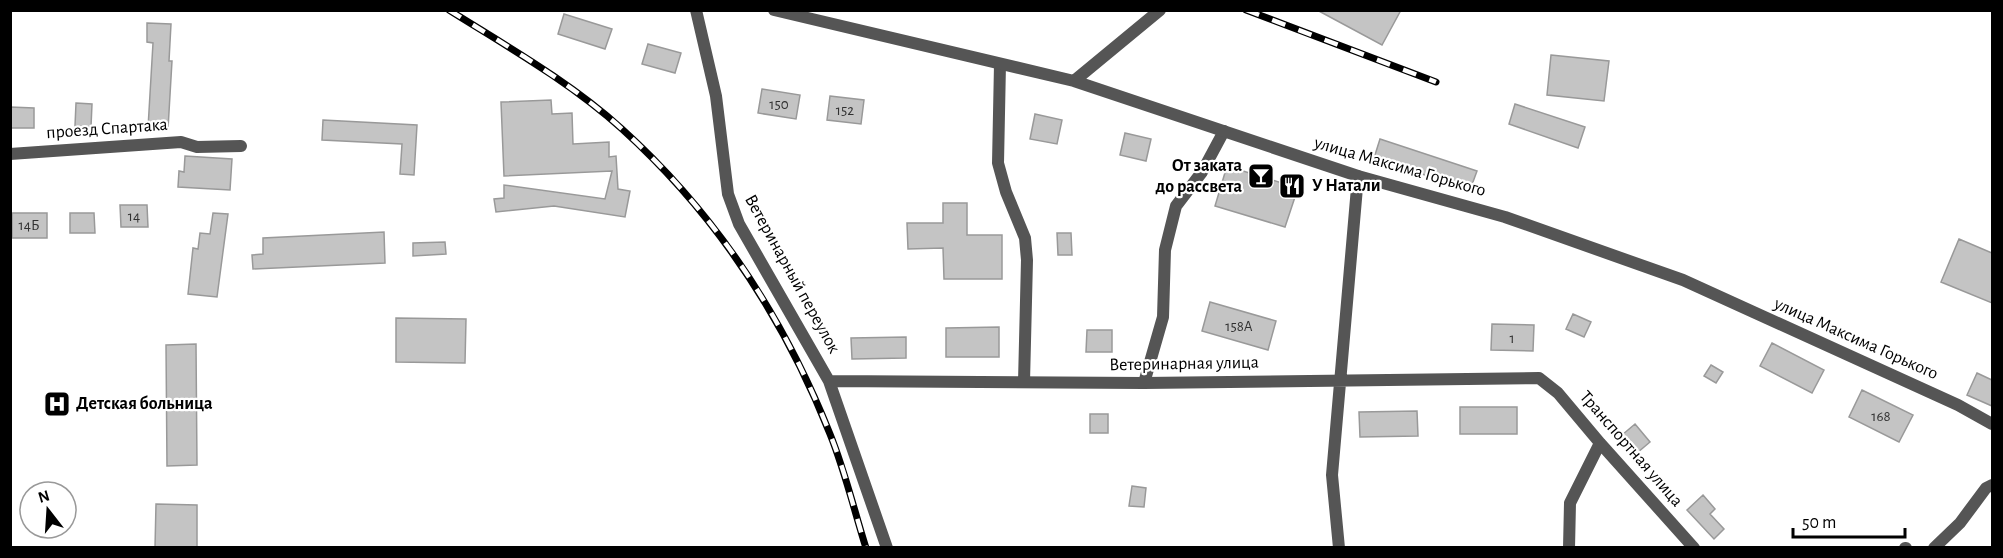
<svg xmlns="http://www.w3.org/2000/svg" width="2003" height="558" font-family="'Alegreya Sans',sans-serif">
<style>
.building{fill:#c4c4c4;stroke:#999;stroke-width:1.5}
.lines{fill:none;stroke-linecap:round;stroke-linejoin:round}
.minor{stroke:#555;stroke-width:12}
.tertiary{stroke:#555;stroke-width:12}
.rail-casing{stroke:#000;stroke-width:7}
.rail{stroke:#fff;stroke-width:4.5;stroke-dasharray:14;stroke-linecap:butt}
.labels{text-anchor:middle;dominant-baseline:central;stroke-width:4.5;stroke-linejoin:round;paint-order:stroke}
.number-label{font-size:15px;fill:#313131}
.street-label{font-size:18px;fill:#000;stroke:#fff}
.poi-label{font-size:18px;font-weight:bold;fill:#000;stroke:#fff;text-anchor:start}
</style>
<rect width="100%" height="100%" fill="#fff"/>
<path class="building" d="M1317,10h84l-19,35z
M564,14l48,15 -7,20 -47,-15z
M147,23l24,1 -2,37h3l-4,68 -20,-1 5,-85 -6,-1z
M648,44l33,9 -6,20 -33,-9z
M1551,55l58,6 -5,40 -57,-6z
M762,89l38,6 -4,24 -38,-6z
M830,96l34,4 -3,24 -34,-4z
M551,100l1,14 20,-1 1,31 36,-2v15l7,-1 2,33 12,2 -5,26 -71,-11 -58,6 -2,-13 10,-1v-13l101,14 7,-28 -108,5 -3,-74z
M76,103l16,1 -1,23 -16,-1z
M1515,104l70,23 -7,21 -69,-24z
M10,107l24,1v20h-24z
M1035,114l27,6 -5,24 -27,-5z
M323,120l94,5 -3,50 -14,-1 2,-30 -80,-4z
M1125,133l26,6 -5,22 -26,-6z
M1380,139l97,32 -7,19 -96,-32z
M185,156l47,3 -2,31 -52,-3 1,-16 5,1z
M1227,166l71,22 -13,39 -70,-21z
M943,203h24v32h35v44h-58l-1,-31 -35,1 -1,-26h36z
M120,205h27l1,22h-27z
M12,213h35v25h-35z
M70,213h24l1,20h-25z
M213,213l15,1 -11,83 -29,-3 5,-46 5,1 2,-16 10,1z
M384,232l1,31 -132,6 -1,-14 11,-1v-16z
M1057,233h14l1,22h-14z
M1959,239l33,14v50l-51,-21z
M445,242l1,12 -33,2v-13z
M1210,302l66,19 -8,29 -66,-19z
M1573,314l18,8 -7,15 -18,-8z
M396,318l70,1 -1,44 -69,-1z
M1492,324l42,1 -1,26 -42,-1z
M999,327v30h-53v-29z
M1087,330h25v22h-26z
M906,337v21l-54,1 -1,-21z
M1772,343l52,27 -12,23 -52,-27z
M196,344l1,121 -30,1 -1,-121z
M1711,365l12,7 -7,11 -12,-7z
M1977,373l15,7v26l-25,-11z
M1862,390l51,25 -14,27 -50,-25z
M1460,407h57v27h-57z
M1417,411l1,25 -58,1 -1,-25z
M1090,414h18v19h-18z
M1635,424l15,18 -13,11 -15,-18z
M1132,486l14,2 -2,19 -15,-1z
M1703,495l12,14 -5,5 14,15 -10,10 -27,-29z
M156,504l41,1v43h-42z"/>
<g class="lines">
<path class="minor" d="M696,10l20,86 12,98 11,30 90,157 58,167
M1000,64l-2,99 8,29 19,46 2,22 -3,122
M10,154l171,-12 16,5 44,-1
M829,381l315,2 395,-5 19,15 42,50 94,105
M1144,383l19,-66 2,-67 11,-44 26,-34 22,-41
M1339,548l-7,-73 26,-299
M1569,548l1,-45 30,-60
M1905,548h1
M1934,548l26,-25 26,-35 6,-3"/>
<path class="tertiary" d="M774,10l300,71 284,95 147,41 178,63 275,125 34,19
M1074,81l86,-71"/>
<defs>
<path id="rail" d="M449,10c59,37 121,72 173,119 94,85 161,187 208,305 15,37 24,76 36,114
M1246,10l190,72"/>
</defs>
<use href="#rail" class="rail-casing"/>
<use href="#rail" class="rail"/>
</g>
<defs>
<symbol id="bar-square" viewBox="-11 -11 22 22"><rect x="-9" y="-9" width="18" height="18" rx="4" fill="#000" stroke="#fff"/><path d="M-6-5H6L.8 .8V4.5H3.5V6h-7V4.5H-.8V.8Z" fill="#fff"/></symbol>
<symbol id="restaurant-square" viewBox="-11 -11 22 22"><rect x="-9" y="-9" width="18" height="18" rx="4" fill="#000" stroke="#fff"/><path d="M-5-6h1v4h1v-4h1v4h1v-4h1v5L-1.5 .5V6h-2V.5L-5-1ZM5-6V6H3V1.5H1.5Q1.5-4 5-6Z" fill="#fff"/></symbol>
<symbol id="hospital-square" viewBox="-11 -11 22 22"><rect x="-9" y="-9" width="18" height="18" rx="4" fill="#000" stroke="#fff"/><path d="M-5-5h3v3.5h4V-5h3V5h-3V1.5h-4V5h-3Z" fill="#fff"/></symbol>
</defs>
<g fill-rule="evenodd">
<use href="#bar-square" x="1246" y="161" width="30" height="30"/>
<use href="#restaurant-square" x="1277" y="171" width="30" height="30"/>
<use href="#hospital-square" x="42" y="389" width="30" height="30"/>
</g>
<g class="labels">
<g class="number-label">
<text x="779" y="104">150</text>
<text x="845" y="110">152</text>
<text x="134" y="216">14</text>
<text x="29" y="225">14Б</text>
<text x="1239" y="326">158А</text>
<text x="1512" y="338">1</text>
<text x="1881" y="416">168</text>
</g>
<g class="street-label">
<text transform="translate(107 129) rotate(-4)">проезд Спартака</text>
<text transform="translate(1400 167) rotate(16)">улица Максима Горького</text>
<text transform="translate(792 274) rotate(61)">Ветеринарный переулок</text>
<text transform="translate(1856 339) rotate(24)">улица Максима Горького</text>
<text transform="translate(1184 364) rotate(-1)">Ветеринарная улица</text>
<text transform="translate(1631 449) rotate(49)">Транспортная улица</text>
</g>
<g class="poi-label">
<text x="1242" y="166" text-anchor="end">От заката<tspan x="1242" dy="21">до рассвета</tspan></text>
<text x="1312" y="186">У Натали</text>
<text x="76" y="404">Детская больница</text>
</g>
</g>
<rect width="2003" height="558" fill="none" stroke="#000000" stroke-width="24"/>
<g transform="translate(48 510) rotate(343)"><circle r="28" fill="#ffffff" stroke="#999999" stroke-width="1.5"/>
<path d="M0-4.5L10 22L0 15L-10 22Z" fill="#000000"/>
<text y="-9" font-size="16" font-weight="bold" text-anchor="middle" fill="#000000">N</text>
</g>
<path d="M1793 528v9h112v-9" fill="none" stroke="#000000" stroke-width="3"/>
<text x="1802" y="528" font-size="18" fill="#000000" stroke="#ffffff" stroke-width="4.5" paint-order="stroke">50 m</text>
</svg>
